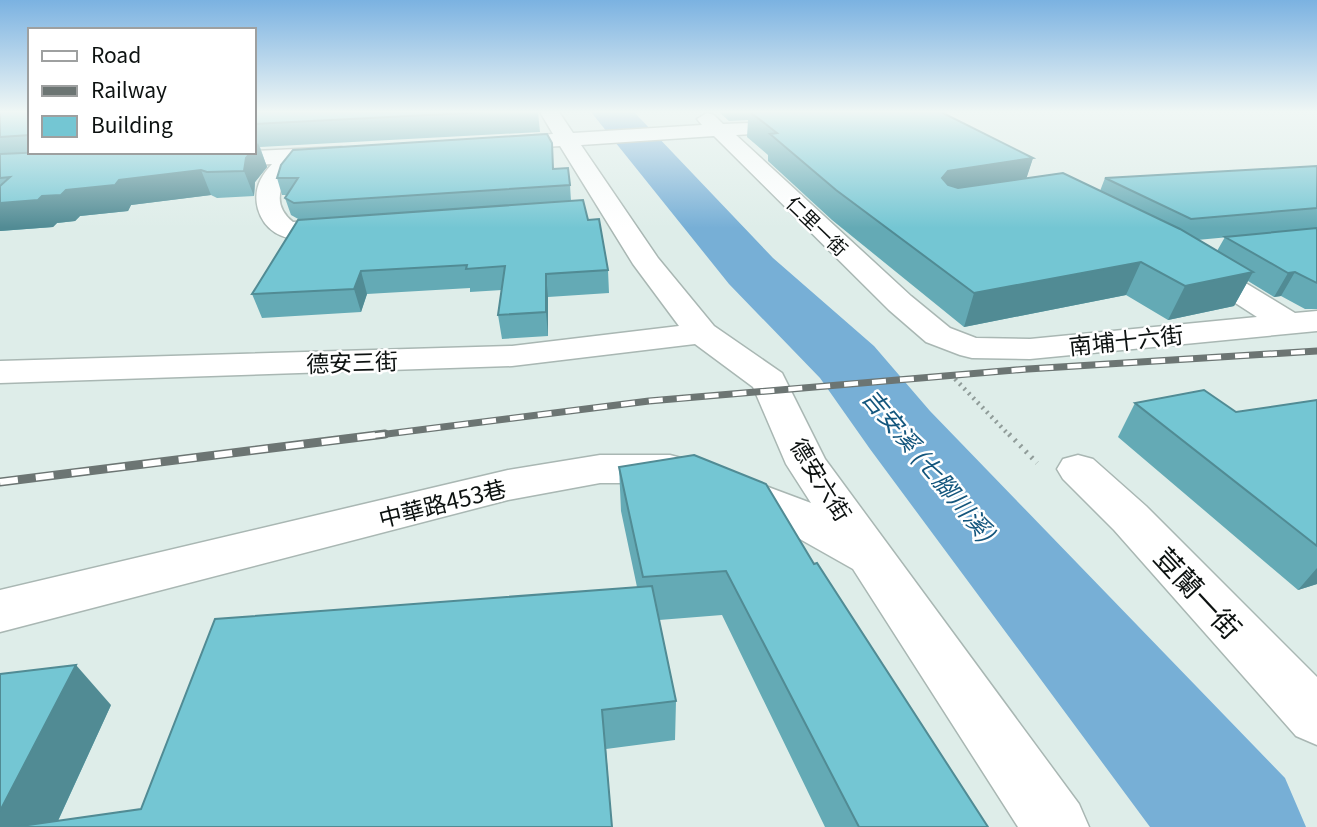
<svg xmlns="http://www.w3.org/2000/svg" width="1317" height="827" font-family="Georgia,'Noto Sans TC',serif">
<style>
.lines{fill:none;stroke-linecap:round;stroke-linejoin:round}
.river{fill:#77afd6;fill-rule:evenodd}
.minor-casing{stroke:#a9b7b3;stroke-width:3}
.path-far1{stroke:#909c99;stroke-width:4.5;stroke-dasharray:2 4.5;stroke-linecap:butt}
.path{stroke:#909c99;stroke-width:5;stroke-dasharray:2 6;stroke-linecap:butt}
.minor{fill:#fff;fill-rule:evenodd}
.rail-far1-casing{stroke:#6c7573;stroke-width:7}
.rail-casing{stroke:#6c7573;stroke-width:9}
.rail-far1{stroke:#fff;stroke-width:4.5;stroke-dasharray:14;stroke-linecap:butt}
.rail{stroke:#fff;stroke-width:6;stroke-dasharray:18;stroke-linecap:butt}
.wall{fill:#64aab5;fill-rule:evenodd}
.shaded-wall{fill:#518b94}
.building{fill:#74c6d3;stroke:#518b94;stroke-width:2}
.labels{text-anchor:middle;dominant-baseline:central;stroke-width:5;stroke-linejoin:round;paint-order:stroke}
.far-street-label{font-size:19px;fill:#0d1211;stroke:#fff}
.street-label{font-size:23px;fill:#0d1211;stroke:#fff}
.water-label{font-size:24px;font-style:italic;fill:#14567d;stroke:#fff}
.near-street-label{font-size:28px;fill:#0d1211;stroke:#fff}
</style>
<rect width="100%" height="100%" fill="#deede9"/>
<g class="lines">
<path class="river" d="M591,112h43l139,146 101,88 56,65 355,367 21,49h-156l-280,-378 -50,-71 -91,-94z"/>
<defs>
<path id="minor" d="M540,112h19l14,21 129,-8 -5,-6 10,-6 7,2 9,9 82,-3 3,4 -3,4 -7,2 -62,4 175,161 39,32 26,10 54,1 227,-22 -71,-46 -4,-6 4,-6 10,-3 10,3 89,54 22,-2v20l-287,28 -58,-1 -12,-3 -34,-13 -37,-32 -175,-174 -133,9 77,113 56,68 68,47 43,86 254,345 10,23h-71l-165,-258 -85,-48 -52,-22 -7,-11 7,-11 15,-4 80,30 -25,-39 -33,-77 -58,-43 -183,22 -512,17v-22l512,-15 167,-20 -46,-62 -73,-118 -62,4 -7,-2 -4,-4 4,-4 7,-2 55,-4z
M341,147l8,2 3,5 -3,5 -52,4c-15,18 -28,40 -4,59l51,-2 9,2 4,6 -4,6c-32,8 -83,16 -95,-25 -5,-19 2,-32 14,-45l-60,3 -8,-2 -3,-5 3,-5 8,-2z
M600,455h70l15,4 6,10 -6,10 -15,4h-70l-92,17 -508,132v-42l508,-120z
M1078,455l15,4 53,47 171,171v68l-21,-9 -182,-206 -51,-51 -6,-10 6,-10z"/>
</defs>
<use href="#minor" class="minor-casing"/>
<path class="path-far1" d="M955,379l55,57"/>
<path class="path" d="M1009,434l28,29"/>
<use href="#minor" class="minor"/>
<defs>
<path id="rail-far1" d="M371,436l278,-35 379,-32 289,-18"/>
<path id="rail" d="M0,482l385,-48"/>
</defs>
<use href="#rail-far1" class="rail-far1-casing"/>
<use href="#rail" class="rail-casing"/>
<use href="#rail-far1" class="rail-far1"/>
<use href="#rail" class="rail"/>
</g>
<path class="wall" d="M0,112h30v40h224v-40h284l2,20 -280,15 7,20 -12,15 -1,14 -37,2 -6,-3 -80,10 -3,6 -48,5 -5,5 -18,2 -4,4 -53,4z
M719,112h222l92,46 -7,20 74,13 5,-13 212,-12v143h-12l-24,-13 -7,1 -26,-16 -14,25 -66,14 -42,-25 -162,32 -132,-107 -64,-59v-6l-21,-18 1,-17 -19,1zM1225,237l-8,14 -20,-11 32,-3z
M554,169l16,16 1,16 17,19 20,50 1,23 -61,4v39l-46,3 -4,-24 4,-25 -32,2v-4l-103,6 -6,18 -99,6 -10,-24 48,-74 -9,-5 -6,-17 2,-3h-5l-5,-17z
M1317,400v184l-19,6 -180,-153 17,-34 101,9z
M619,467l195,97 174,263h-163l-103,-212 -63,5 17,81 -1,39 -69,9 6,78h-612l111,-122 -53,116 83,-12 496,-222 -16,-76z"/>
<path class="shaded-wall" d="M258,143l9,24 -12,15 -1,14 -10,-25 2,-13 5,-6h3v-4z
M1033,158l-9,28 -83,13 1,-21 6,-7z
M201,170l10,25 -80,10 -3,6 -48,5 -5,5 -18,2 -4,4 -53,4v-28l42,-7 24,-6 53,-10z
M1141,262l-15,33 -162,32 10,-34z
M361,271l6,23 -6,18 -7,-23z
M1253,272l-19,34 -66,14 17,-34z
M1295,272l-14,24 -7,1 14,-24z
M546,274l2,23v39l-2,-24z
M1317,568v16l-19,6z
M76,665l35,40 -56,122h-55v-16z"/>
<path class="building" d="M0,112h30v23l-30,2z
M254,112h231l-231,12z
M750,112h191l92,46 -85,13 -6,7 6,7 10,3 105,-15 117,56 73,43 -68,14 -44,-24 -167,31 -138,-103 -66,-56 7,-1z
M547,134l5,9 1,26 15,-1 2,17 -276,18 -9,-5 13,-20h-21l4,-13 12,-15z
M46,152h205l-5,6 -2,13 -37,1 -6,-2 -82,10 -4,5 -49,5 -5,5 -19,1 -4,4 -38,3v-17l10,-9 -10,1v-24z
M1317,166v42l-126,11 -86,-41z
M583,200l5,20 11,-1 9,51 -62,4v38l-48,3 7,-49 -39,3 1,-4 -106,6 -7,18 -102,5 46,-74z
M1317,228v55l-22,-11 -7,1 -63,-36z
M1204,390l32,22 81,-12v146l-182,-143z
M694,455l72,29 48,80 3,-1 171,264h-129l-133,-256 -83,6 -24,-110z
M652,586l24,115 -74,9 10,117h-598l127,-18 74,-190z
M76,665l-76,146v-137z"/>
<linearGradient id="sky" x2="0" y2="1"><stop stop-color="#7bb2e1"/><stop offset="0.49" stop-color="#f0f7f5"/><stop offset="1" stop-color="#f0f7f5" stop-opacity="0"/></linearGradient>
<rect width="1317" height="228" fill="url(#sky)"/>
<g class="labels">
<g class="far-street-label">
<text transform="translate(818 225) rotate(44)">仁里一街</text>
</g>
<g class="street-label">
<text transform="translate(1126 339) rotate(-6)">南埔十六街</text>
<text transform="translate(352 361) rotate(-2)">德安三街</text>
<text transform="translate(822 479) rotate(58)">德安六街</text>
<text transform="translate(442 502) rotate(-14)">中華路453巷</text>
</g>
<g class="water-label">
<text transform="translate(930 464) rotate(50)">吉安溪 (七腳川溪)</text>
</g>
<g class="near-street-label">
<text transform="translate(1199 592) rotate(47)">荳蘭一街</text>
</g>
</g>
<rect x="28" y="28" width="228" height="126" fill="#ffffff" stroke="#9ea0a0" stroke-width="2"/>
<rect x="42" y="51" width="35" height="10" fill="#ffffff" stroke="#9ea0a0" stroke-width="2"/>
<text x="91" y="63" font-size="21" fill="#0d1211">Road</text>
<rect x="42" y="86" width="35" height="10" fill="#6c7573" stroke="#9ea0a0" stroke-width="2"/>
<text x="91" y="98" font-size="21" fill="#0d1211">Railway</text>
<rect x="42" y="116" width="35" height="21" fill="#74c6d3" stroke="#9ea0a0" stroke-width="2"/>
<text x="91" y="133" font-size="21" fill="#0d1211">Building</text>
</svg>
